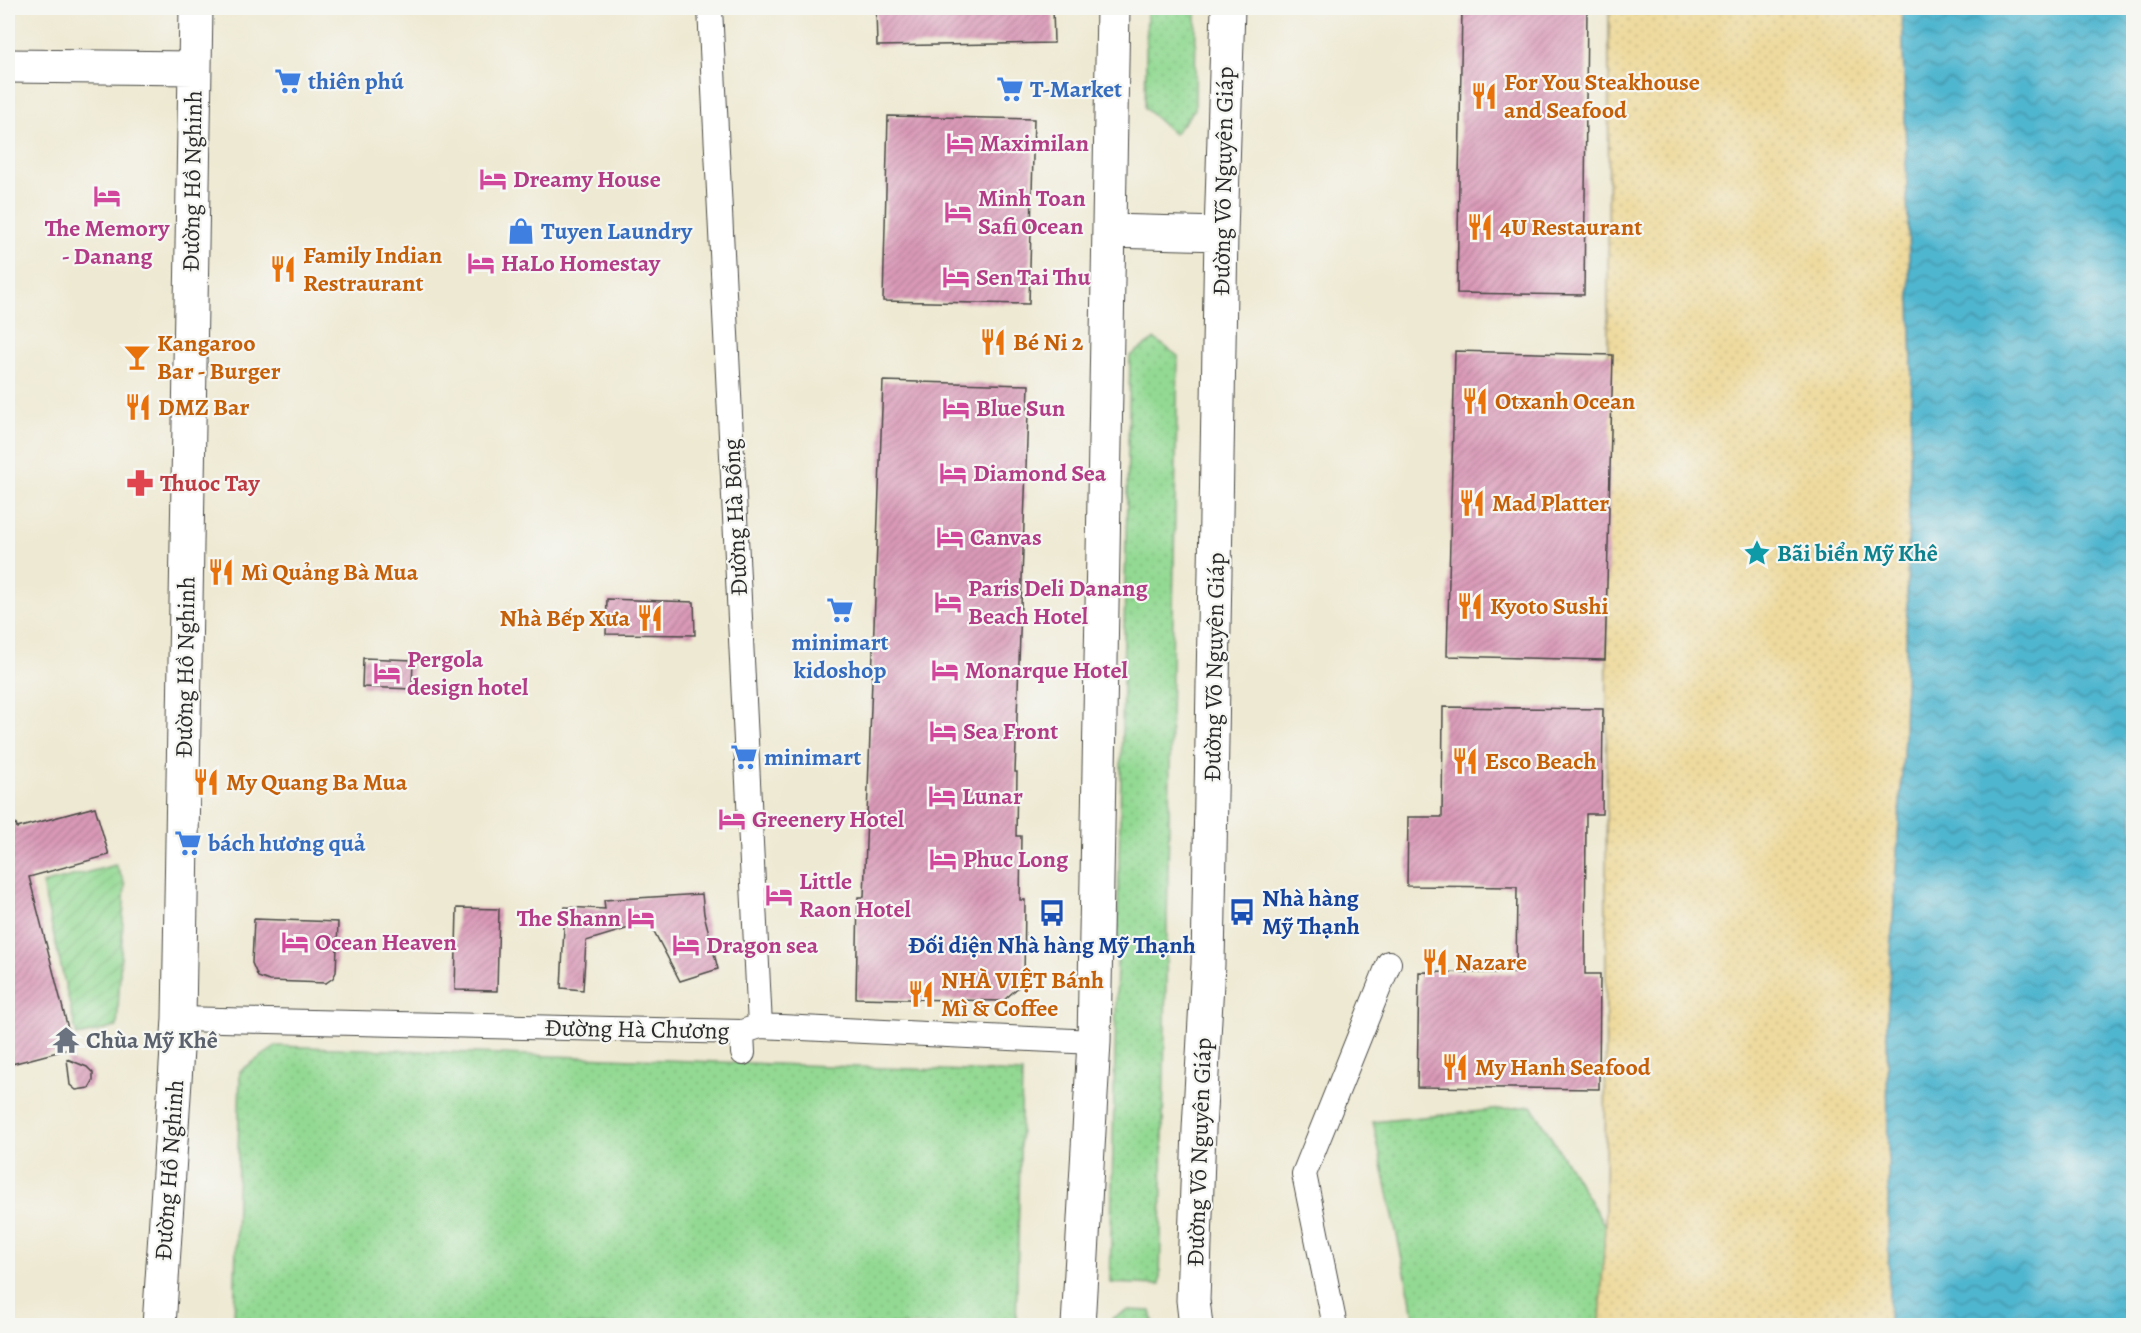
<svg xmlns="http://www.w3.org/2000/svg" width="2141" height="1333" font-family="Alegreya,serif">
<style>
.grass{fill:url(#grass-dots);stroke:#5f825f;stroke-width:1.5}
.sand{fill:url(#sand-dots);stroke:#8c8264;stroke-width:1.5}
.garden{fill:url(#garden-furrows);stroke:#5f825f;stroke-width:1.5}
.water{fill:url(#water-waves);stroke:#3e707d;stroke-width:1.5}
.building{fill:url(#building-hatch)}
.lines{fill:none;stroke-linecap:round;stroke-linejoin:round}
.street-casing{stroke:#484844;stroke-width:26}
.secondary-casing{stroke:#484844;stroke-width:35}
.street{stroke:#fff;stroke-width:24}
.secondary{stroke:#fff;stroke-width:33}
.labels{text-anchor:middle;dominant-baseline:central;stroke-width:4.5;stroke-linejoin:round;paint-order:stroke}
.shop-label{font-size:24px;font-weight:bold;fill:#366cbe;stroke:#f6f6f2;text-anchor:start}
.food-label{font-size:24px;font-weight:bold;fill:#c56008;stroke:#f6f6f2;text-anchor:start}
.hotel-label{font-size:24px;font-weight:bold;fill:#b23c85;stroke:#f6f6f2;text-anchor:start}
.street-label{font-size:24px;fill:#2b2b2b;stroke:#f6f6f2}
.health-label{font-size:24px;font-weight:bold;fill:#be3a42;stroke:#f6f6f2;text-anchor:start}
.culture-label{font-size:24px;font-weight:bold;fill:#0d838f;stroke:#f6f6f2;text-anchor:start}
.transit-label{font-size:24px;font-weight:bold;fill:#164399;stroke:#f6f6f2;text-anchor:start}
.worship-label{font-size:24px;font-weight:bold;fill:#5b616d;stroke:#f6f6f2;text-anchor:start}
</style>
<defs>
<pattern id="grass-dots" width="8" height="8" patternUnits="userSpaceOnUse" patternTransform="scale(1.5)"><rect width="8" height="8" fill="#93d993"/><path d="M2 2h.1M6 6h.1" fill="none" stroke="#7fba7f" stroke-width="1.8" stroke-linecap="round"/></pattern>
<pattern id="sand-dots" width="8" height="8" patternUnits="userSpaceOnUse" patternTransform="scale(1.5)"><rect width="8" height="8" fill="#eeda9e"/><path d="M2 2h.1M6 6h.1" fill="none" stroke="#cb8" stroke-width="1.8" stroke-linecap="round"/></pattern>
<pattern id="garden-furrows" width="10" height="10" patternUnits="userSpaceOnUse" patternTransform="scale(1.5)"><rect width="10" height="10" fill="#93d993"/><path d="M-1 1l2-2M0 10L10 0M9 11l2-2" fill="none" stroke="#7fba7f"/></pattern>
<pattern id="water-waves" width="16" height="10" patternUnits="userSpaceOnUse" patternTransform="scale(1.5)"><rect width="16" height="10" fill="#50b6cf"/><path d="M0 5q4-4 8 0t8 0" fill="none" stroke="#4394a8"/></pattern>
<pattern id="building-hatch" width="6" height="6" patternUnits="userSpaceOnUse" patternTransform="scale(1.5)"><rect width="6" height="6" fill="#da9ab8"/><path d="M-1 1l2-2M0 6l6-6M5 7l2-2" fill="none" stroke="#b17e96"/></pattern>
</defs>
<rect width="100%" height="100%" fill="#f6f6f2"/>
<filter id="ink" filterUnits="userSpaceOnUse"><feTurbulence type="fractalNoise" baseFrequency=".0167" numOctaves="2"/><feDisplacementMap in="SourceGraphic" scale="12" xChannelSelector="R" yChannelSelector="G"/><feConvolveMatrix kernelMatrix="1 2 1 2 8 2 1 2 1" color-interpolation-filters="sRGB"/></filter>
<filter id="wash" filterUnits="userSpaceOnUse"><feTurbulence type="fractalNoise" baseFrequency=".008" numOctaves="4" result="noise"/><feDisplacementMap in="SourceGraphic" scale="24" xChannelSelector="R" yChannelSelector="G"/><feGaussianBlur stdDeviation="1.35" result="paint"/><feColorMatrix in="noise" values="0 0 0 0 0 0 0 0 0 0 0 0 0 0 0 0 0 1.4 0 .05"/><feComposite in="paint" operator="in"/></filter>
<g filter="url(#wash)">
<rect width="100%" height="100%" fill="#eee9d2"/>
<path class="grass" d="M1147,8h49l-1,101 -21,25 -29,-26z
M1155,339l23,17 -18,929 -50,-2 20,-927z
M277,1046l745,27 -6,252 -782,1 6,-255z
M1532,1106l73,120 -5,99h-184l-43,-203z
M1129,1310l22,1 3,14h-41l-1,-7z"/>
<path class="sand" d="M1609,8h293l10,361 -8,368 -17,283 2,305 -289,1 5,-100z"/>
<path class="garden" d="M116,865l9,19 -8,143 -40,9 -35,-152z"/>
<path class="water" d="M1902,8h231v1317h-244l-2,-305 17,-283 8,-368z"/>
<g id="blocks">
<path class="building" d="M876,8h177l1,35 -177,3z
M1462,8h125l-3,287 -127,-2z
M888,116l146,3 -5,185 -146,-3z
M1455,351l158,4 -8,305 -158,-4z
M883,381l146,4 -14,387h2l-1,64h5l-1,64h5l-1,82 -21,19 -147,-3 2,-101h6z
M607,599l87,3 1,33 -89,-1z
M363,658l50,2 -1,29 -50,-2z
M1443,707l160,2 -1,105h-16l-1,160h15l-1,115 -182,-2 2,-115 97,1 1,-86 -110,-1 1,-69h34z
M95,807l14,48 -80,22 44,171 -65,17v-240l8,-1 1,4z
M702,894l2,20 14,55 -38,12 -31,-59 -63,19 -3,49 -22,-2 4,-81 40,2 -1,-9z
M457,908l42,1 -2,82 -42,-1z
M254,919l84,3 -2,50 -3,6 -7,5 -57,-2 -11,-4 -6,-14z
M67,1059l20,8 6,6v8l-4,7 -13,2 -6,-5z"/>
</g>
</g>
<g filter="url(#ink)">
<use href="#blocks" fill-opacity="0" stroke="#484844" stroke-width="1.5"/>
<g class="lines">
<defs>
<path id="street" d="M710,8l50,1018
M179,1019l563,13 18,-6 334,16
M742,1032l1,21
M1335,1326l-31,-152 85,-211"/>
<path id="secondary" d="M8,66l186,2
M1109,231l112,3
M159,1326l20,-307 17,-1011
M1078,1326l16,-284 19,-1034
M1196,1326l-3,-26 6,-171 9,-165 13,-730 7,-226"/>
</defs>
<use href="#street" class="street-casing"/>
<use href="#secondary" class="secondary-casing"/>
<use href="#street" class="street"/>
<use href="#secondary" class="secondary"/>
</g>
</g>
<defs>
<symbol id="supermarket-bare" viewBox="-9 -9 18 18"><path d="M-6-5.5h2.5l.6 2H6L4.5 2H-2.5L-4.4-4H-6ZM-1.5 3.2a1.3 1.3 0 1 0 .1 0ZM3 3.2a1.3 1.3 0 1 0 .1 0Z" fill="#3f7fe0" stroke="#f6f6f2" stroke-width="2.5" paint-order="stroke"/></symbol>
<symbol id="restaurant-bare" viewBox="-9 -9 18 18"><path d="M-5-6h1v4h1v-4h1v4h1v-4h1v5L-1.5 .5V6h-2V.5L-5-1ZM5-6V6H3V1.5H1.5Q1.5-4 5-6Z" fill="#e8710a" stroke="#f6f6f2" stroke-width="2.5" paint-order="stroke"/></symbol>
<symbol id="hotel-bare" viewBox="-9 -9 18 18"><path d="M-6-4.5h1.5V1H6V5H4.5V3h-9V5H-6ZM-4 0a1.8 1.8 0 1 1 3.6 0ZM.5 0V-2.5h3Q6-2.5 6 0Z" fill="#d1479c" stroke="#f6f6f2" stroke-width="2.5" paint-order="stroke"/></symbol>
<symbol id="shop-bare" viewBox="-9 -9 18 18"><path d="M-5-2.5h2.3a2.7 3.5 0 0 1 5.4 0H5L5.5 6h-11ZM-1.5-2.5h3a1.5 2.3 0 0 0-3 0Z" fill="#3f7fe0" stroke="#f6f6f2" stroke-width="2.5" paint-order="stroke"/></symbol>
<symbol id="bar-bare" viewBox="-9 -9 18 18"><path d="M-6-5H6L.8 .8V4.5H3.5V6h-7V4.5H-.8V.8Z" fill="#e8710a" stroke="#f6f6f2" stroke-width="2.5" paint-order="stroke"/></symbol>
<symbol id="pharmacy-bare" viewBox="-9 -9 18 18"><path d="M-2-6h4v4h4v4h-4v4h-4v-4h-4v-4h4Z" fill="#e0444e" stroke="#f6f6f2" stroke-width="2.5" paint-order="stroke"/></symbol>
<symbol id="sight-bare" viewBox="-9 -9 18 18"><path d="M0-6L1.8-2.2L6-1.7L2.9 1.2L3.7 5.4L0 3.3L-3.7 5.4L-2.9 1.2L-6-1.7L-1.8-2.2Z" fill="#0f9aa8" stroke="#f6f6f2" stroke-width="2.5" paint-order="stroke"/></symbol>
<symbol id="bus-bare" viewBox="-9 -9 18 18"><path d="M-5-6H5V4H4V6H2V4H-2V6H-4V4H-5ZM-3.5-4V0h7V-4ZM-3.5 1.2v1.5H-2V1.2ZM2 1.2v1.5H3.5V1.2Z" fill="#1a4fb4" stroke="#f6f6f2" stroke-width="2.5" paint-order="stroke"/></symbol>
<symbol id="temple-bare" viewBox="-9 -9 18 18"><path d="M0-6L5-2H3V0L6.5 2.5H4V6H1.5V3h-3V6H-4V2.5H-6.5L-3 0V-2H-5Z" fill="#6b7280" stroke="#f6f6f2" stroke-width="2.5" paint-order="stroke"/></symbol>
</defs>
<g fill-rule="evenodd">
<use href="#supermarket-bare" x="269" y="62" width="38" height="38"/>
<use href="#supermarket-bare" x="991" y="70" width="38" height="38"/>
<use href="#restaurant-bare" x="1465" y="77" width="38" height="38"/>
<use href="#hotel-bare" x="941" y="124" width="38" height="38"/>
<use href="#hotel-bare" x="474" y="160" width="38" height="38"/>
<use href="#hotel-bare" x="88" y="177" width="38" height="38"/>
<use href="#hotel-bare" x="939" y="193" width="38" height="38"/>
<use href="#restaurant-bare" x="1461" y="208" width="38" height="38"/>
<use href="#shop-bare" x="502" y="212" width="38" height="38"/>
<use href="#hotel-bare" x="462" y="244" width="38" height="38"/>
<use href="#restaurant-bare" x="264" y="250" width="38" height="38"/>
<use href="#hotel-bare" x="937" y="258" width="38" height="38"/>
<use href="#restaurant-bare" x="974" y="323" width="38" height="38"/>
<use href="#bar-bare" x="118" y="338" width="38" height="38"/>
<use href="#restaurant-bare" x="1456" y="382" width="38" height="38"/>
<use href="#restaurant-bare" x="119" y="388" width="38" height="38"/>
<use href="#hotel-bare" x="937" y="389" width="38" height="38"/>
<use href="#hotel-bare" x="934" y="454" width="38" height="38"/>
<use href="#pharmacy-bare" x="121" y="464" width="38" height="38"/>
<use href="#restaurant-bare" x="1453" y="484" width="38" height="38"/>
<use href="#hotel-bare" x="931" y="518" width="38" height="38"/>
<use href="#sight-bare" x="1738" y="534" width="38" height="38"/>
<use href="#restaurant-bare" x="202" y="553" width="38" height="38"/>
<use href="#hotel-bare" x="929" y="583" width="38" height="38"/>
<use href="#restaurant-bare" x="1451" y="587" width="38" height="38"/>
<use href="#supermarket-bare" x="821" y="591" width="38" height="38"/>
<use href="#restaurant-bare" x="631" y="599" width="38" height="38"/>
<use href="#hotel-bare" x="926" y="651" width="38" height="38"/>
<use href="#hotel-bare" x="368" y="654" width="38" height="38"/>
<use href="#hotel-bare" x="924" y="712" width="38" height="38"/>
<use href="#supermarket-bare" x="725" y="738" width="38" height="38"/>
<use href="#restaurant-bare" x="1446" y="742" width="38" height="38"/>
<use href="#restaurant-bare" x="187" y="763" width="38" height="38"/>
<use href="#hotel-bare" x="923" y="777" width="38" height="38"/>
<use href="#hotel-bare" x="713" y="800" width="38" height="38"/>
<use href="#supermarket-bare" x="169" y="824" width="38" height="38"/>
<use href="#hotel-bare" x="924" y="840" width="38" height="38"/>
<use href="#hotel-bare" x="760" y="876" width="38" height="38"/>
<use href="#bus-bare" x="1223" y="893" width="38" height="38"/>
<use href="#bus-bare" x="1033" y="894" width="38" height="38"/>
<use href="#hotel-bare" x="622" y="899" width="38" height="38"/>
<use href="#hotel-bare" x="276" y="923" width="38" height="38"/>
<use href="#hotel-bare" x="667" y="926" width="38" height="38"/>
<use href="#restaurant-bare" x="1416" y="943" width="38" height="38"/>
<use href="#restaurant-bare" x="902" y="975" width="38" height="38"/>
<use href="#temple-bare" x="47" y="1021" width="38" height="38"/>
<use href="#restaurant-bare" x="1436" y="1048" width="38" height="38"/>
</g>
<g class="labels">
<g class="shop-label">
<text x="308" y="81">thiên phú</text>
<text x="1030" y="89">T-Market</text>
<text x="541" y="231">Tuyen Laundry</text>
<text x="840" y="642" text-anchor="middle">minimart<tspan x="840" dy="28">kidoshop</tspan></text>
<text x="764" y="757">minimart</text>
<text x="208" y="843">bách hương quả</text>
</g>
<g class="food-label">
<text x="1504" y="82">For You Steakhouse<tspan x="1504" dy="28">and Seafood</tspan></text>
<text x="1500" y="227">4U Restaurant</text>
<text x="303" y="255">Family Indian<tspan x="303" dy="28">Restraurant</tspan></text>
<text x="1013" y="342">Bé Ni 2</text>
<text x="157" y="343">Kangaroo<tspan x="157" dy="28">Bar - Burger</tspan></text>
<text x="1495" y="401">Otxanh Ocean</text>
<text x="158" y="407">DMZ Bar</text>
<text x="1492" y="503">Mad Platter</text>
<text x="241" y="572">Mì Quảng Bà Mua</text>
<text x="1490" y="606">Kyoto Sushi</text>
<text x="630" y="618" text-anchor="end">Nhà Bếp Xưa</text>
<text x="1485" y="761">Esco Beach</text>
<text x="226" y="782">My Quang Ba Mua</text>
<text x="1455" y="962">Nazare</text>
<text x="941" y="980">NHÀ VIỆT Bánh<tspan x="941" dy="28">Mì &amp; Coffee</tspan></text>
<text x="1475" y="1067">My Hanh Seafood</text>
</g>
<g class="hotel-label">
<text x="980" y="143">Maximilan</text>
<text x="513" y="179">Dreamy House</text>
<text x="978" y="198">Minh Toan<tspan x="978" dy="28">Safi Ocean</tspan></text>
<text x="107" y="228" text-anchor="middle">The Memory<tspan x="107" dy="28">- Danang</tspan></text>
<text x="501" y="263">HaLo Homestay</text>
<text x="976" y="277">Sen Tai Thu</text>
<text x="976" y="408">Blue Sun</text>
<text x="973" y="473">Diamond Sea</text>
<text x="970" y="537">Canvas</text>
<text x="968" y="588">Paris Deli Danang<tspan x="968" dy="28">Beach Hotel</tspan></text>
<text x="407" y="659">Pergola<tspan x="407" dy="28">design hotel</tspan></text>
<text x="965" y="670">Monarque Hotel</text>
<text x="963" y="731">Sea Front</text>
<text x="962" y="796">Lunar</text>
<text x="752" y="819">Greenery Hotel</text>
<text x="963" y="859">Phuc Long</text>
<text x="799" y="881">Little<tspan x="799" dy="28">Raon Hotel</tspan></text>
<text x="621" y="918" text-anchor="end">The Shann</text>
<text x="315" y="942">Ocean Heaven</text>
<text x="706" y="945">Dragon sea</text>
</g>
<g class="street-label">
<text transform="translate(192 181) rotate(-89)">Đường Hồ Nghinh</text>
<text transform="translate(1223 181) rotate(-89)">Đường Võ Nguyên Giáp</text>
<text transform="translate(735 517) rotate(-93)">Đường Hà Bổng</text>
<text transform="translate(185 667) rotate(-89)">Đường Hồ Nghinh</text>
<text transform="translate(1214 667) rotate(-89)">Đường Võ Nguyên Giáp</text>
<text transform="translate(637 1029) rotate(1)">Đường Hà Chương</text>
<text transform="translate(1199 1152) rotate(-88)">Đường Võ Nguyên Giáp</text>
<text transform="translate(169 1170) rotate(-86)">Đường Hồ Nghinh</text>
</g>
<g class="health-label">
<text x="160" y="483">Thuoc Tay</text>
</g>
<g class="culture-label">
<text x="1777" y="553">Bãi biển Mỹ Khê</text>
</g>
<g class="transit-label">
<text x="1262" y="898">Nhà hàng<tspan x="1262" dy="28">Mỹ Thạnh</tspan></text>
<text x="1052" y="945" text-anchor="middle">Đối diện Nhà hàng Mỹ Thạnh</text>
</g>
<g class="worship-label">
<text x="86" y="1040">Chùa Mỹ Khê</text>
</g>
</g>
<rect width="2141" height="1333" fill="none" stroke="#f6f6f2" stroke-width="30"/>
</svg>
